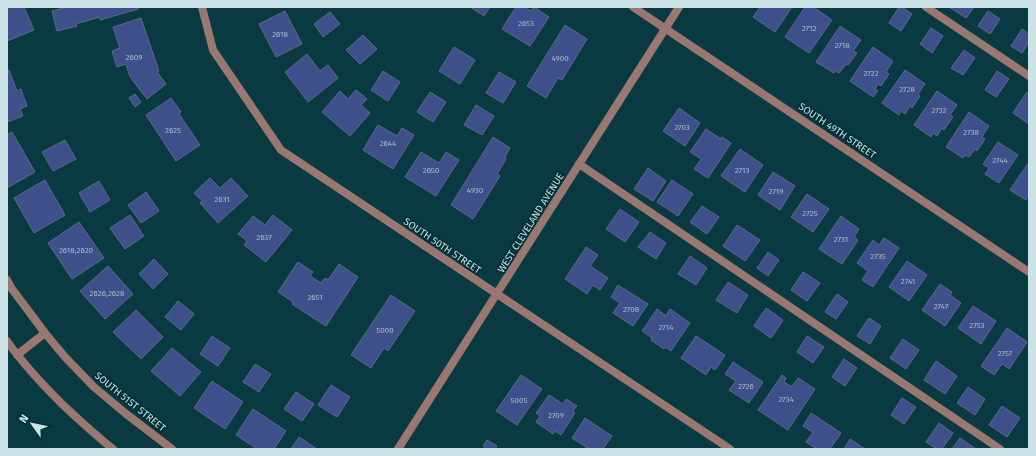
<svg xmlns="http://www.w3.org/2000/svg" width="1036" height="456" font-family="'Fira Sans',sans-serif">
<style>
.building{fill:#3e508b;stroke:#5d6887}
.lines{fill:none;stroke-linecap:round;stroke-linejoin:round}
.service{stroke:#9a7771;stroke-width:8}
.minor{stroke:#9a7771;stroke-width:8}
.tertiary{stroke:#9a7771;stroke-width:8}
.labels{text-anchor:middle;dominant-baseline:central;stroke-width:3.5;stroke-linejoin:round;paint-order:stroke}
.number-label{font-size:8px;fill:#a8becf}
.street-label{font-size:10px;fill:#cbe2e6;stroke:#003037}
</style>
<rect width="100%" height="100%" fill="#0a3a41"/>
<path class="building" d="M7,7h17l10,23 -27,11z
M67,7h70l1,2 -38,11v-3l-24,7 1,2 -20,5 -5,-20z
M470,7h20l-6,9z
M516,7h7l8,4 3,-4 15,10 -19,29 -28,-17z
M760,7h32l-17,25 -22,-15z
M805,7h8l19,13 -23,33 -24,-16z
M899,7h3l10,7 -11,17 -12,-8z
M949,7h25l-8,11z
M285,11l17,33 -26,13 -17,-33z
M988,11l12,8 -10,15 -12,-8z
M330,12l10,12 -17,13 -9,-13z
M141,18l18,53 -2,1 9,12 -19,15 -17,-22 -4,-13 -9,3 -5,-16 8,-3 -7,-21z
M565,25l22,14 -25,41 -4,-2 -12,20 -19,-12z
M840,26l21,14 -8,11 4,2 -9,12 -2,-1 -7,9 -4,-3 -1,3 -18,-11z
M931,28l12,8 -11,17 -12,-9z
M1022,29l7,5v8l-7,11 -11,-7z
M363,35l14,14 -17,15 -14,-14z
M454,47l21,13 -15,24 -21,-13z
M873,47l20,14 -7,11 3,2 -8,12 -3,-2 -3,5 3,2 -5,6 -23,-16z
M964,50l11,8 -12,17 -12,-7z
M307,54l13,17 8,-6 10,13 -30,24 -23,-30z
M9,70l8,21 4,-2 6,17 -7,3 3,7 -16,6v-51z
M905,70l20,14 -7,10 2,2 -8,12 -2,-2 -5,8 -4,-3 -2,4 -17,-12z
M383,71l17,11 -12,19 -17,-11z
M997,71l12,8 -13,18 -11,-7z
M499,72l17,10 -13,21 -17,-10z
M356,90l11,9 -6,6 9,8 -20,23 -28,-24 18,-21 8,8z
M937,91l20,14 -7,10 3,2 -9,13 -2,-2 -5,8 -4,-3 -2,4 -17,-12z
M430,92l16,10 -13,20 -16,-10z
M1027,92l2,1v31l-16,-11z
M135,94l6,8 -6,5 -6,-9z
M171,98l10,14 -2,2 21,31 -24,16 -30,-46z
M476,105l18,11 -12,19 -18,-10z
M679,108l21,15 -15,23 -22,-15z
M969,112l20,14 -7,11 3,2 -8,12 -2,-2 -6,8 -4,-2 -2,3 -17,-11z
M378,125l19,11 5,-8 12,7 -21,34 -30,-19z
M706,129l15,10 1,-2 9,6 -23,35 -14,-9 7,-10 -11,-7z
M12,132l23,40 -28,16v-53z
M493,137l17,11 -5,9 1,2 -9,15 3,2 -27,43 -22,-14z
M65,140l11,19 -23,12 -11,-19z
M998,142l20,13 -19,28 -14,-9 4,-6 -6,-4z
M740,149l23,16 -18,27 -24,-16z
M421,152l18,11 7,-11 13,8 -23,36 -31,-19z
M1029,162v32l-3,6 -16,-10z
M648,168l18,13 -13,20 -19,-12z
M773,172l22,14 -15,24 -22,-15z
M210,178l10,10 11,-10 17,18 -30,27 -18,-20 2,-2 -8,-8z
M45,180l20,35 -31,18 -20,-35z
M672,180l21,14 -15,22 -21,-14z
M99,181l11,19 -20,12 -11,-19z
M146,192l13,19 -18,12 -13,-18z
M807,194l22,15 -16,23 -22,-15z
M702,206l17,11 -12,17 -17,-12z
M620,209l19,13 -14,20 -19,-13z
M130,215l14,21 -19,13 -15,-21z
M273,215l19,15 -26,32 -22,-17 3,-4 -9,-7 15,-18 12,9z
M841,216l18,13 -5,8 4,3 -16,24 -23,-15z
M79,222l25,36 -32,21 -24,-36z
M737,225l23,15 -15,21 -22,-15z
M650,232l16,11 -10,16 -18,-12z
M884,238l15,10 -26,39 -11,-7 6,-9 -11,-8 16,-23 6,5z
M586,247l12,8 -8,11 18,12 -8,12 -7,-5 -6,9 -22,-15z
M768,252l11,8 -11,16 -11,-8z
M690,256l17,12 -11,17 -18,-11z
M154,259l14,15 -15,15 -14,-15z
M907,261l20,14 -18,26 -20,-14z
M298,262l15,10 -3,4 11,7 4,-5 3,2 11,-16 19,13 -32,49 -34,-22 1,-2 -15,-10z
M108,266l25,28 -28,25 -25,-28z
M803,272l17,11 -13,18 -16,-11z
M728,282l20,13 -11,18 -21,-13z
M940,284l12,8 -2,3 11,8 -16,23 -23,-16z
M618,285l30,19 -15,22 -20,-13 7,-10 -9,-6z
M837,294l11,8 -12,17 -11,-7z
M391,295l24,16 -27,40 -4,-3 -13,20 -20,-13z
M178,301l16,13 -13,16 -16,-13z
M973,306l23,15 -15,23 -23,-16z
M766,308l17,12 -12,18 -17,-12z
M657,309l9,7 4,-7 20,14 -19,28 -6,-4 -1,2 -13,-9 1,-2 -10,-7z
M136,310l27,27 -22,22 -28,-27z
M869,318l12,8 -11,18 -13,-8z
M1007,328l20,14 -18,27 -7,-5 -8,11 -13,-9z
M212,336l18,12 -12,18 -18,-12z
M696,336l29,19 -10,15 -4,-3 -5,8 -25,-17z
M807,336l17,11 -11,16 -16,-11z
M903,339l16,11 -13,19 -16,-11z
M172,348l29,24 -21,24 -29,-25z
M844,359l13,9 -12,18 -13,-9z
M936,361l21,15 -12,18 -21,-14z
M733,362l30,20 -14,21 -20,-13 7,-9 -11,-7z
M255,364l16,10 -12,18 -16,-10z
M521,375l21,14 -25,36 -21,-14z
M782,375l4,3 -2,4 8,5 6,-9 17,11 -27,41 -30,-20z
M212,381l31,21 -18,27 -31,-21z
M331,385l19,12 -13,20 -19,-12z
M968,387l17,12 -10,16 -18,-12z
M296,392l18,12 -12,17 -18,-12z
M549,395l14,9 3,-5 11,7 -4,5 2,2 -14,22 -6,-4 -2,3 -17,-12 4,-6 -4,-3z
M902,398l14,9 -12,17 -13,-9z
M1002,406l18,12 -13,19 -18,-12z
M253,409l33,22 -12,18h-17l-21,-14z
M811,413l30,20 -11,16h-13l-11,-7 7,-10 -10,-6z
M585,418l27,18 -9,13h-14l-17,-11z
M939,423l14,10 -11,16h-5l-11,-7z
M299,437l18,12h-26z
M960,438l16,11h-24z
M850,439l15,10h-21z
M487,440l10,6 -2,3h-8l-4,-3z"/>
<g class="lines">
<path class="service" d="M926,7l103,69
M579,164l421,285"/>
<path class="minor" d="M202,7l11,43 68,100 216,144 233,155
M633,7l396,265
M7,280l5,9 33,44 20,24 29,30 31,26 47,36
M7,341c16,23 35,43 55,63 16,15 33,31 51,45
M17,355l28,-22"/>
<path class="tertiary" d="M398,449l281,-442"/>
</g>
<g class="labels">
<g class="number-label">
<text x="526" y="23">2653</text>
<text x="809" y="28">2712</text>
<text x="280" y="34">2618</text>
<text x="842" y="45">2718</text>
<text x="134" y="57">2609</text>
<text x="560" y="58">4900</text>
<text x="871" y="73">2722</text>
<text x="907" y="89">2728</text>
<text x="939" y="110">2732</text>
<text x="682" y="127">2703</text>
<text x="173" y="130">2625</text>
<text x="971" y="132">2738</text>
<text x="388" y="143">2644</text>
<text x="1000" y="160">2744</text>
<text x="431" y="170">2650</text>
<text x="742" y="170">2713</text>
<text x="475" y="190">4930</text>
<text x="776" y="191">2719</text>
<text x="222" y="199">2631</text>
<text x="810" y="213">2725</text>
<text x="264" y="237">2637</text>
<text x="841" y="239">2731</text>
<text x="76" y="250">2618,2620</text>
<text x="878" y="256">2735</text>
<text x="908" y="281">2741</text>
<text x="107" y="293">2626,2628</text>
<text x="315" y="297">2651</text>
<text x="941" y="306">2747</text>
<text x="631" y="309">2708</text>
<text x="977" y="325">2753</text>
<text x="666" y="327">2714</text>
<text x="385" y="330">5000</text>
<text x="1005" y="353">2757</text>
<text x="746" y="386">2726</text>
<text x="786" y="399">2734</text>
<text x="519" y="400">5005</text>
<text x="556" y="415">2709</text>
</g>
<g class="street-label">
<text transform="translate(837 131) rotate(34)">SOUTH 49TH STREET</text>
<text transform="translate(531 223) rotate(-58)">WEST CLEVELAND AVENUE</text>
<text transform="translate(442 246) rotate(34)">SOUTH 50TH STREET</text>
<text transform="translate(130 402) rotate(39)">SOUTH 51ST STREET</text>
</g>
</g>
<rect width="1036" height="456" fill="none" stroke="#cbe2e6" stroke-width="16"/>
<g transform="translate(32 424) rotate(303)" stroke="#003037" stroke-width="3" paint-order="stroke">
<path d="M0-3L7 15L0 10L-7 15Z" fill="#cbe2e6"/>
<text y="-6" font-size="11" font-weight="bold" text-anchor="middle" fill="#cbe2e6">N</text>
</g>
</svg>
